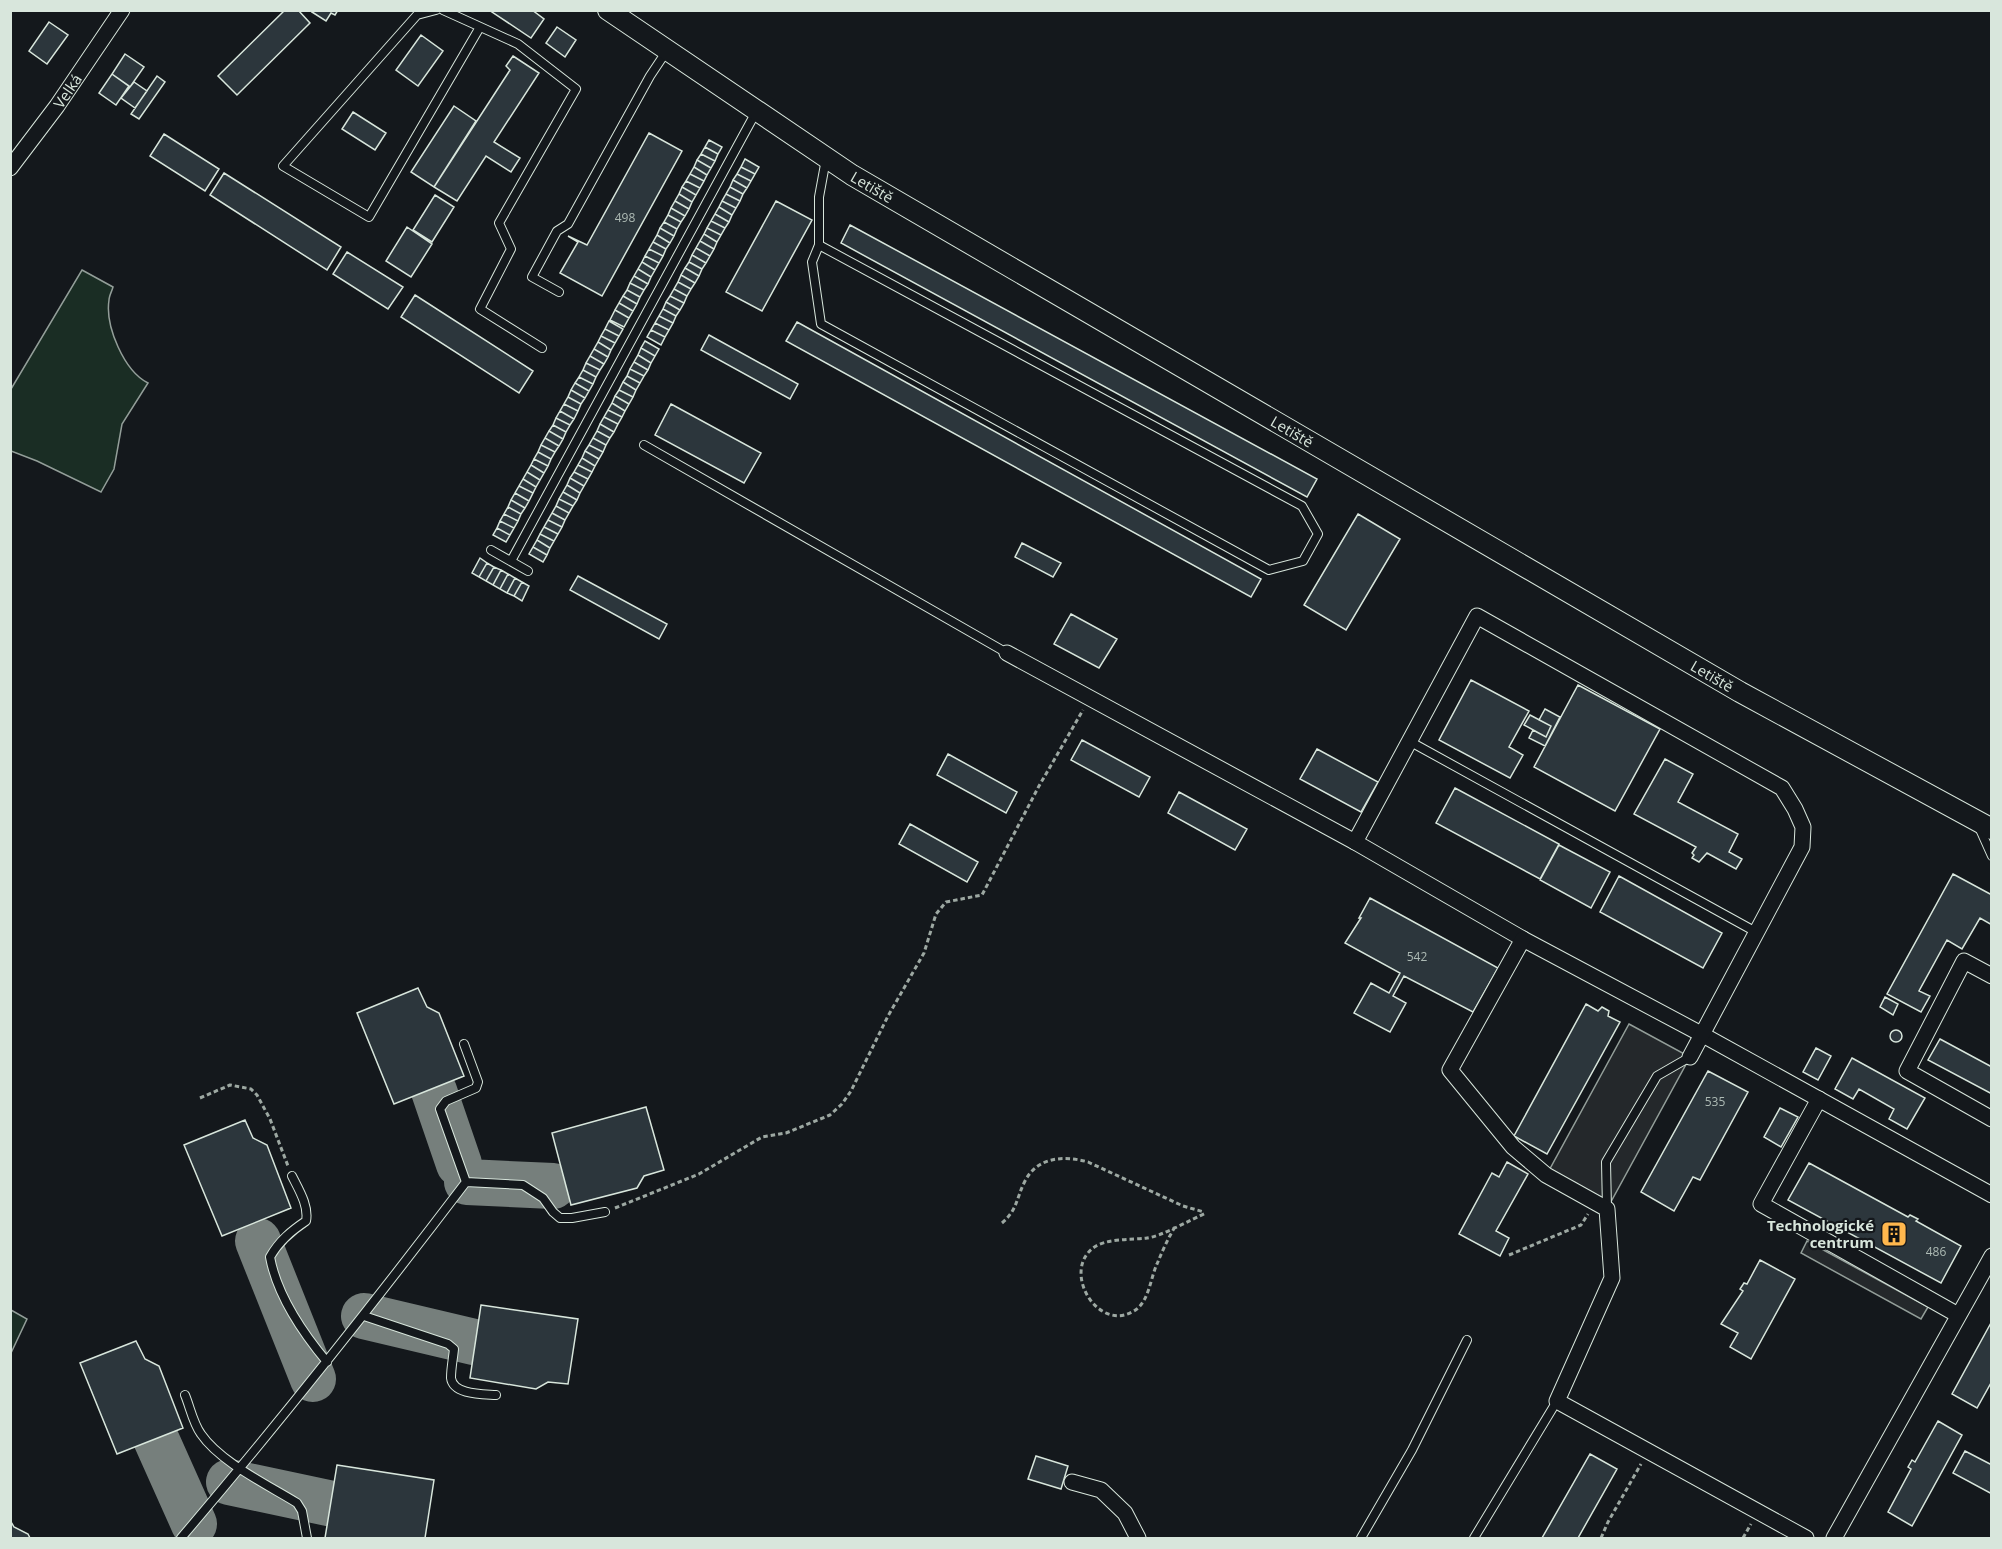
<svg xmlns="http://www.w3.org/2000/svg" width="2002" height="1549" font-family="'Open Sans',sans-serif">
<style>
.green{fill:#1a2d24;stroke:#939e99;stroke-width:1.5}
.parking{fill:#24282b;stroke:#939e99;stroke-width:1.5}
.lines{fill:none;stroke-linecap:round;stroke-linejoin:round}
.taxiway{stroke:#767f7c;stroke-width:46}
.building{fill:#2c363c;stroke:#d8e6dc;stroke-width:1.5}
.service-casing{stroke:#d8e6dc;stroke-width:10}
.minor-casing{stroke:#d8e6dc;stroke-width:17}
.tertiary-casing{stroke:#d8e6dc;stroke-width:22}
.path{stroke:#9da8a2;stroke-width:3;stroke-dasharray:4.5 3;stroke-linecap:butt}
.service{stroke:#14181c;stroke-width:8}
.minor{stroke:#14181c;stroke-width:15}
.tertiary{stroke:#14181c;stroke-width:20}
.labels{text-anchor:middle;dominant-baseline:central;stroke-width:4.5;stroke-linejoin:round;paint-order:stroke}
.number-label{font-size:12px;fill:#adbab4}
.street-label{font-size:15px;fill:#d8e6dc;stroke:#14181c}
.poi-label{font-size:15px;font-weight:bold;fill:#d8e6dc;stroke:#14181c;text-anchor:end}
</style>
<rect width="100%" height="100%" fill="#14181c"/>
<path class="green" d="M82,270l31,17c-1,4 -4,9 -4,13 -4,26 15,71 39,83l-26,41 -8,45 -13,23 -64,-31 -26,-10v-62z
M11,1310l16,9 -16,34z"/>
<path class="parking" d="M1629,1024l61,33 -83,152 -61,-33z
M1807,1241l121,66 -7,12 -120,-66z"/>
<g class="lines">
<path class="taxiway" d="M434,1091l25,73
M467,1182l86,4
M258,1241l55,138
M364,1316l110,26
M156,1439l38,85
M229,1482l99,21"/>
</g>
<path class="building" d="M285,10h13l12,13 -73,72 -19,-19z
M314,10h24l-3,5 -4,-2 -5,8 -14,-9z
M489,10h43l12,9 -13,19z
M49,22l19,13 -21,29 -18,-13z
M557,27l19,13 -11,17 -19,-14z
M421,35l22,16 -25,35 -22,-16z
M125,54l19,13 -14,20 -18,-13z
M513,56l26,17 -45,69 26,16 -9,14 -25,-16 -29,45 -23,-14 76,-117 -4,-4z
M112,74l17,12 -13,19 -17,-12z
M157,76l8,6 -26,37 -8,-5z
M134,82l13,9 -12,17 -14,-10z
M454,106l22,15 -42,66 -23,-15z
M353,112l33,21 -11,17 -33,-21z
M649,133l33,18 -80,145 -42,-23 18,-31 -10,-6 19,9z
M164,134l55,35 -14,22 -55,-35z
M709,140l13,7 -4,7 -13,-7z
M705,147l13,7 -3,7 -14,-7z
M701,154l14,7 -4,7 -14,-8z
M745,159l14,8 -4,7 -14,-7z
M697,160l14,8 -4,7 -13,-8z
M694,167l13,8 -3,6 -14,-7z
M741,167l14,7 -4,7 -14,-7z
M224,173l117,74 -14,23 -117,-75z
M690,174l14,7 -4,7 -14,-7z
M737,174l14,7 -4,7 -14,-8z
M733,180l14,8 -4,6 -13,-7z
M686,181l14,7 -4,7 -14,-8z
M682,187l14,8 -4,7 -13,-8z
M730,187l13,7 -3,7 -14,-7z
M679,194l13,8 -3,7 -14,-8z
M726,194l14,7 -4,7 -14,-7z
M435,195l19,12 -22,35 -19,-12z
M675,201l14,8 -4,7 -14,-8z
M722,201l14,7 -4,7 -13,-8z
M776,201l36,19 -50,91 -36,-19z
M719,207l13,8 -3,7 -14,-8z
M671,208l14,8 -4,6 -13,-7z
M715,214l14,8 -4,6 -14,-7z
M668,215l13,7 -4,7 -13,-7z
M711,221l14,7 -4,7 -14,-7z
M664,222l13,7 -3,7 -14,-8z
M850,225l467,254 -10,18 -466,-254z
M407,227l25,17 -21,33 -25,-16z
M660,228l14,8 -4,7 -13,-8z
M707,228l14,7 -4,7 -13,-8z
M704,234l13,8 -3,7 -14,-8z
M657,235l13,8 -4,6 -13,-7z
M700,241l14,8 -4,7 -14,-8z
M653,242l13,7 -3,7 -14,-7z
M696,248l14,8 -4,7 -14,-8z
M649,249l14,7 -4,7 -14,-7z
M347,252l56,35 -15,22 -55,-35z
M692,255l14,8 -4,6 -13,-7z
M645,256l14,7 -4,7 -13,-8z
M642,262l13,8 -4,7 -13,-8z
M689,262l13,7 -3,7 -14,-8z
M685,268l14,8 -4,7 -14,-8z
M638,269l13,8 -3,7 -14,-8z
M681,275l14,8 -4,6 -13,-7z
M634,276l14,8 -4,6 -14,-7z
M678,282l13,7 -4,7 -13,-7z
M630,283l14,7 -4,7 -13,-7z
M674,289l13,7 -3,7 -14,-7z
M627,290l13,7 -3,7 -14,-8z
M415,295l118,76 -14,22 -118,-76z
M623,296l14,8 -4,7 -14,-8z
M670,296l14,7 -4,7 -14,-8z
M666,302l14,8 -4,6 -13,-7z
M619,303l14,8 -4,7 -14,-8z
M663,309l13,7 -3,7 -14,-7z
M615,310l14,8 -5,9 -14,-7z
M659,316l14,7 -4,7 -14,-7z
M609,321l14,8 -4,7 -14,-7z
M797,322l464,257 -10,18 -465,-256z
M655,323l14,7 -4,7 -14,-7z
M605,329l14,7 -4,7 -14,-7z
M651,330l14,7 -4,8 -14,-8z
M709,335l89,49 -8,15 -89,-49z
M601,336l14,7 -4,7 -13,-8z
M645,341l14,8 -4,7 -14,-8z
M598,342l13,8 -3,7 -14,-8z
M641,348l14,8 -4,7 -13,-8z
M594,349l14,8 -4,7 -14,-8z
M638,355l13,8 -3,7 -14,-8z
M590,356l14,8 -4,6 -14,-7z
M634,362l14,8 -4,6 -14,-7z
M586,363l14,7 -4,7 -13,-7z
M630,369l14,7 -4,7 -13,-7z
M583,370l13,7 -3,7 -14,-7z
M627,376l13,7 -4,7 -13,-8z
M579,377l14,7 -4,7 -14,-8z
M623,382l13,8 -3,7 -14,-7z
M575,383l14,8 -4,7 -14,-8z
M571,390l14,8 -4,6 -13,-7z
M619,390l14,7 -4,7 -14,-8z
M615,396l14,8 -4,7 -13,-8z
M568,397l13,7 -3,7 -14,-7z
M612,403l13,8 -3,6 -14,-7z
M564,404l14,7 -4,8 -14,-8z
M671,404l90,49 -17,30 -89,-48z
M608,410l14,7 -4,7 -14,-7z
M560,411l14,8 -4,6 -14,-7z
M604,417l14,7 -4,8 -14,-8z
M556,418l14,7 -4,7 -13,-7z
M600,424l14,8 -4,6 -13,-7z
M553,425l13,7 -3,7 -14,-8z
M549,431l14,8 -4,7 -14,-8z
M597,431l13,7 -4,7 -13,-7z
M545,438l14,8 -4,6 -14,-7z
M593,438l13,7 -3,7 -14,-7z
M541,445l14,7 -4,7 -13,-7z
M589,445l14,7 -4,7 -14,-8z
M585,451l14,8 -4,7 -13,-8z
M538,452l13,7 -3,7 -14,-7z
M582,458l13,8 -3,6 -14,-7z
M534,459l14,7 -4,7 -13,-8z
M531,465l13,8 -4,7 -13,-8z
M578,465l14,7 -4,7 -14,-7z
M527,472l13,8 -4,7 -13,-8z
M574,472l14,7 -4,7 -14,-8z
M570,478l14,8 -4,7 -13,-8z
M523,479l13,8 -3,6 -14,-7z
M567,485l13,8 -3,7 -14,-8z
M519,486l14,7 -4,8 -14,-8z
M563,492l14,8 -4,6 -14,-7z
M515,493l14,8 -4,7 -14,-8z
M559,499l14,7 -4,7 -13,-7z
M511,500l14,8 -4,6 -13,-7z
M556,506l13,7 -4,7 -13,-7z
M508,507l13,7 -3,7 -14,-7z
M552,513l13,7 -3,7 -14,-7z
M504,514l14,7 -4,7 -14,-7z
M1358,514l42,25 -54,91 -42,-25z
M548,520l14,7 -4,7 -14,-7z
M500,521l14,7 -4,7 -13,-7z
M544,527l14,7 -4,7 -14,-7z
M497,528l13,7 -4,7 -13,-7z
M540,534l14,7 -4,7 -13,-8z
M537,540l13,8 -3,7 -14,-8z
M1022,543l39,20 -8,14 -38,-20z
M533,547l14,8 -4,7 -14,-8z
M480,558l7,5 -8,14 -7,-4z
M487,563l7,4 -8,14 -7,-4z
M494,567l7,3 -8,15 -7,-4z
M501,570l7,4 -8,15 -7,-4z
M508,574l7,4 -8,15 -7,-4z
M578,576l89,48 -8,15 -89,-49z
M515,578l7,4 -8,14 -7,-3z
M522,582l7,4 -7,15 -8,-5z
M1071,614l46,25 -18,29 -45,-24z
M1471,680l58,31 -20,36 14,8 -13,23 -71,-38z
M1578,685l82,44 -45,82 -81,-44z
M1545,709l15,8 -15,29 -16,-8 4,-8 13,7 5,-11 -12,-6z
M1530,715l21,11 -5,11 -22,-12z
M1082,740l68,37 -11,20 -68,-37z
M1317,749l61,33 -17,30 -61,-33z
M948,754l69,38 -11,21 -69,-38z
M1665,759l28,15 -15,28 60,32 -9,18 13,7 -6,10 -29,-16 -8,9 -7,-4 2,-3 -2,-2 4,-6 -62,-33z
M1455,788l104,56 -19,35 -104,-56z
M1179,792l68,37 -12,21 -67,-37z
M910,824l68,38 -11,20 -68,-38z
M1559,845l51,27 -19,36 -51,-28z
M1953,874l39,21v30l-12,-7 -18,31 -15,-9 -28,51 11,5 -9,16 -34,-18z
M1619,876l103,57 -19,35 -103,-56z
M1370,898l128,70 -25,44 -69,-36 -11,20 13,7 -16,29 -36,-19 17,-30 18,10 11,-20 -55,-30 16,-25h-2z
M418,988l9,19 12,6 25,63 -70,28 -37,-91z
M1885,997l13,7 -5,11 -13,-8z
M1586,1004l12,7 4,-4 7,4 -1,5 12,6 -73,132 -33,-18z
M1890 1036a6 6 0 1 1 12 0a6 6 0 1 1-12 0Z
M1940,1039l52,28v27l-64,-34z
M1816,1048l15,8 -13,24 -15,-8z
M1852,1058l73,40 -18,31 -18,-10 5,-10 -35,-20 -6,10 -18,-10z
M1708,1071l40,21 -48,88 -7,-3 -19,34 -33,-19z
M646,1107l18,63 -20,6 -7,12 -66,17 -19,-72z
M1780,1108l18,9 -17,30 -17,-10z
M245,1120l8,18 14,7 24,63 -69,28 -38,-91z
M1507,1162l21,12 -32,57 13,7 -9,18 -41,-22 33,-61 7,4z
M1809,1163l99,54 2,-2 8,4 -2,2 45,25 -20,37 -153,-83z
M1760,1260l35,19 -44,80 -21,-12 8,-14 -17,-9 22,-33 -3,-2 4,-6 3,1z
M481,1305l97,14 -10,65 -20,-2 -12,7 -66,-11z
M1992,1321v60l-15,27 -25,-14z
M136,1341l9,18 14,7 24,62 -66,26 -37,-91z
M1938,1421l24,14 -50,91 -24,-14 23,-43 -3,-2 4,-7 3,2z
M1965,1451l27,14v29l-39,-21z
M1590,1454l27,15 -39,69h-36z
M1036,1456l32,10 -7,23 -33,-10z
M337,1465l97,15 -9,58h-100z
M10,1520l4,7 14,7 2,4h-20z"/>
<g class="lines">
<defs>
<path id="service" d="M436,10l-19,5 -134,151 86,51 111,-190
M443,10l75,34 58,45 -77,134 12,26 -31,60 62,39
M819,245l483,261 16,28 -15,27 -34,9 -448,-246 -9,-62 7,-17v-48l7,-38
M559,292l-27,-15 25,-46 11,-7 82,-148 16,-24
M644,445l363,208
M491,550l37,21
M511,561l245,-449
M1409,741l347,191
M1979,827l13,29
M292,1176c7,14 17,30 14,45 -15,10 -27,20 -36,36 7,38 32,75 57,105
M466,1182l57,3 20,13 10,14 7,6h12l33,-6
M1607,1209l-1,-47 51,-86 33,-19
M364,1316l84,28 6,5c-1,10 -3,19 -3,29 2,17 32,16 45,17
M185,1395c5,12 8,28 16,39 19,28 67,51 96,69l5,8 5,27
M181,1538c99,-116 193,-235 285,-356l-26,-73 6,-8 30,-13 2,-6 -14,-38
M1361,1538l51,-88 55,-110
M1474,1538l83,-137"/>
<g id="minor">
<path id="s1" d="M10,168l47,-62 65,-96"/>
<path d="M1007,653l348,189 168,97 180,96 289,160"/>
<path d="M1355,842l122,-226 305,172 13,21 8,18 -1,20 -112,210"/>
<path d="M1523,939l-73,131 63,77 33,28 61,34 5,69 -55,123 249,137"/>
<path d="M1992,976l-28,-15 -57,110 85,48"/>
<path d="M1819,1099l-58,105 197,111"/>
<path d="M1072,1482l29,8 24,23 13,25"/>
<path d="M1834,1538l158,-282"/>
</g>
<g id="tertiary">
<path id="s2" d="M608,10l244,165 888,517 252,137"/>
</g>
</defs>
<use href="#service" class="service-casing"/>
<use href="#minor" class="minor-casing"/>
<use href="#tertiary" class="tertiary-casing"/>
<path class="path" d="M200,1098l30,-13 21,4 6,6 13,24 18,47
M615,1208l84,-34 63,-37 24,-4 44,-18 12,-11 9,-13 37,-75 36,-63 12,-39 10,-12 36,-7 57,-109 44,-76
M1002,1223c15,-13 14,-23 22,-40 12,-26 39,-28 64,-21l95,44 21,6
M1175,1227c-7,11 -13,25 -18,37 -7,15 -8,40 -25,48 -35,19 -70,-40 -39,-64 13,-10 38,-8 54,-10 13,-1 45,-19 59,-25
M1509,1255l72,-30 7,-11
M1601,1538l7,-16 33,-58
M1743,1538l8,-14"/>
<use href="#service" class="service"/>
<use href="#minor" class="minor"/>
<use href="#tertiary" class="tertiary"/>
</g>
<defs>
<symbol id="building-square" viewBox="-11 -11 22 22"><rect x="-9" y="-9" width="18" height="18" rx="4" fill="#ffb74d" stroke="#14181c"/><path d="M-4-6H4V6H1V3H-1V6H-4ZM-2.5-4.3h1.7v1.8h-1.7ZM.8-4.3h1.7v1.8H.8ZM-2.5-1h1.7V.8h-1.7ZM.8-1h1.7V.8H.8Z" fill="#111"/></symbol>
</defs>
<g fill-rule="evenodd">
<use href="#building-square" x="1879" y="1219" width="30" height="30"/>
</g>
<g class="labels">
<g class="number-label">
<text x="625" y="217">498</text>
<text x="1417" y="956">542</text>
<text x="1715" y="1101">535</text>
<text x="1936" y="1251">486</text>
</g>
<g class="street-label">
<text stroke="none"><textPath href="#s1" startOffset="96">Velká</textPath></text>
<text stroke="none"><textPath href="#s2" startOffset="318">Letiště</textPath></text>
<text stroke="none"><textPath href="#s2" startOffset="804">Letiště</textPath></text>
<text stroke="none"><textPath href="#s2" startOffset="1290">Letiště</textPath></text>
</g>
<g class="poi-label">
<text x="1874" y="1225">Technologické<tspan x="1874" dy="17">centrum</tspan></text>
</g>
</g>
<rect width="2002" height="1549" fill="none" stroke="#d8e6dc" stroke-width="24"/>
</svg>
